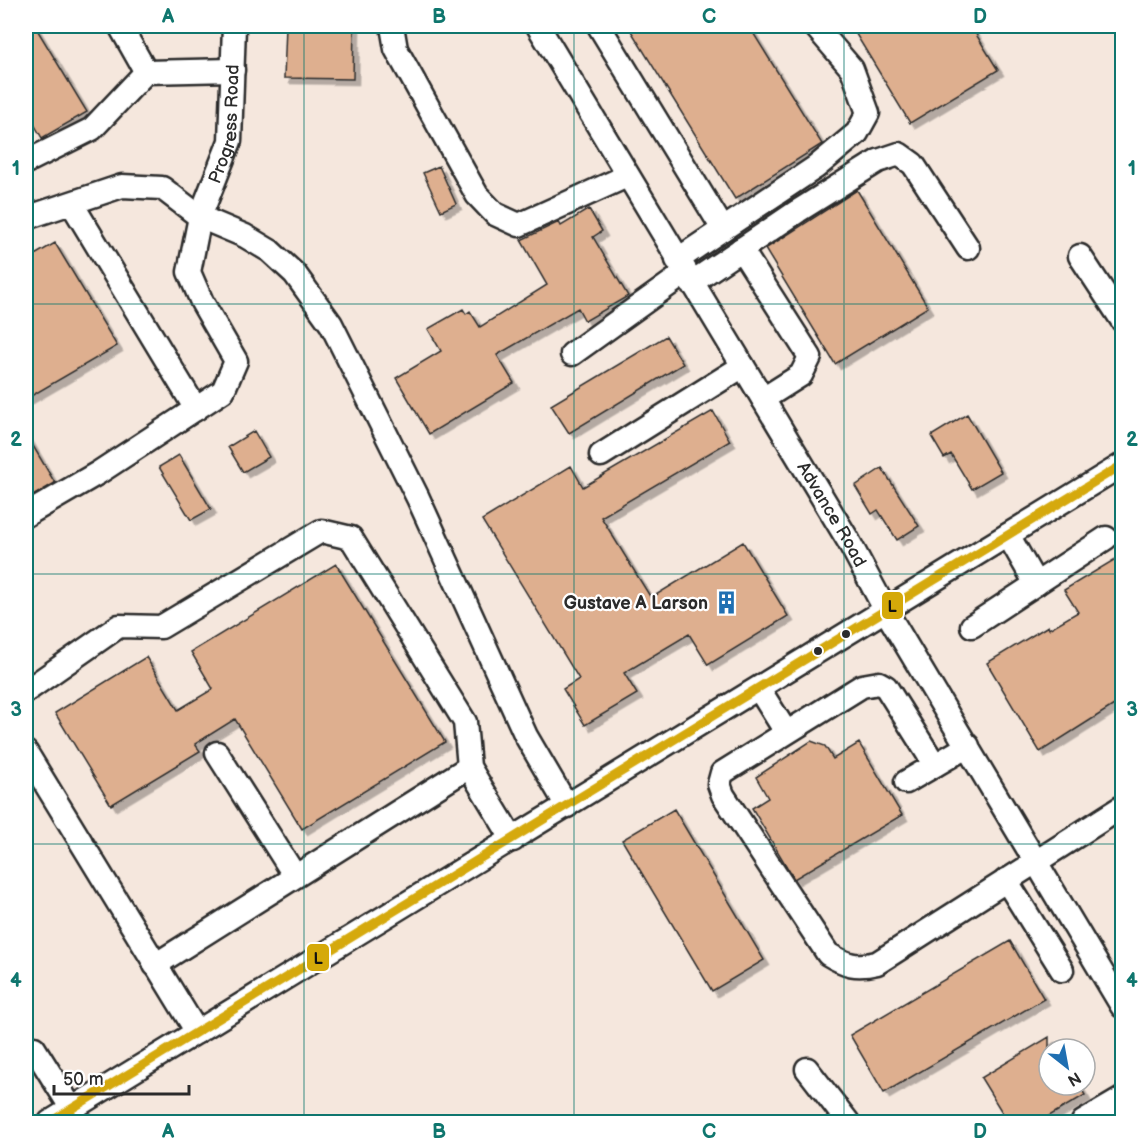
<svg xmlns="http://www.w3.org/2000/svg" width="1148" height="1148" font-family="'Balsamiq Sans',sans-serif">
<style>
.built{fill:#f5e7dd;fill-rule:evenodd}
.building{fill:#deaf8f;stroke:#2b2b2b;stroke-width:1.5;filter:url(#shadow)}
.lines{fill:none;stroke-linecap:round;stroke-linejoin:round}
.minor-casing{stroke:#2b2b2b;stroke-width:27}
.minor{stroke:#fff;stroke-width:22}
.bus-1-casing{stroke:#fff;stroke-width:14}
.bus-1{stroke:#d5a909;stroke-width:9}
.grid{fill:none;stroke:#0f766e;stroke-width:1.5;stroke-opacity:0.55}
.bus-dot{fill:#2b2b2b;stroke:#fff;stroke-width:2}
.labels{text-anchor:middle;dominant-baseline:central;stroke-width:4.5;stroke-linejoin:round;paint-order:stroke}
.street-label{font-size:18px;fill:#2b2b2b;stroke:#fff}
.poi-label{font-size:18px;font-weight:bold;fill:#2b2b2b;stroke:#fff;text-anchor:end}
.line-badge{stroke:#fff;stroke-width:2}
.pale-badge-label{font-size:16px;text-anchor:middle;font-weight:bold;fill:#111}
.neatline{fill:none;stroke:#0f766e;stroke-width:2}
.grid-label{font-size:20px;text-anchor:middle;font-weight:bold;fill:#0f766e}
</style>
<defs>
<filter id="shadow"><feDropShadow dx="5.5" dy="5.5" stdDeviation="0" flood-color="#0004"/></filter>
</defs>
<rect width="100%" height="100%" fill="#fff"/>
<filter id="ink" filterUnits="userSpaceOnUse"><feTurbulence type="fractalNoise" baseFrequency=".0167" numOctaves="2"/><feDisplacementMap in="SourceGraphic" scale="12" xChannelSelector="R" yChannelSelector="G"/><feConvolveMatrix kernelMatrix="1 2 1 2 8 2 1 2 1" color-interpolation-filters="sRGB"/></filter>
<g filter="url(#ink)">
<path class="built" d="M26,26h1096v1096h-1096zM1049,1049h36v36h-36z"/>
<path class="building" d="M26,26h9l52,86 -45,26 -16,-28z
M286,26h68l-1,53 -69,-1z
M628,26h121l73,118 -87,55z
M851,26h120l27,44 -88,53z
M439,166l17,38 -15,7 -18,-38z
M857,190l71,117 -93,57 -70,-115z
M589,209l13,22 -9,6 35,59 -43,25 -7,-13 -81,47 17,28 -85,51 -33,-56 45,-27 -13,-22 35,-20 3,5 4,-3 10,16 67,-42 -26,-45 38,-18 2,4z
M55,243l62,103 -91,53v-139z
M666,336l17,28 -114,69 -18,-28z
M713,411l17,30 -129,76 50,81 92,-56 45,74 -80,49 -19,-31 -65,39 13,21 -52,31 -22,-36 16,-10 -97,-159 89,-54 12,21z
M967,414l34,58 -29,17 -21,-35 -7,4 -13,-22z
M254,431l15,26 -26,15 -15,-25z
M26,434l29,49 -29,17z
M179,455l32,54 -20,11 -32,-53z
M882,468l37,58 -22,14 -19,-30 -6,4 -17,-28z
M1122,555v145l-82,52 -53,-89 61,-37 1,3 29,-17 -14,-22z
M336,564l109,178 -143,87 -67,-110 -40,25 5,7 -89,54 -56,-92 91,-56 32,53 35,-21 -22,-37z
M811,741l14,5 8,13 26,-16 43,72 -108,64 -42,-71 16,-10 -12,-21z
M674,809l90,151 -52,31 -90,-151z
M1010,941l34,58 -160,94 -34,-58z
M1049,1037v48h30l6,10 -46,27h-31l-27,-44z"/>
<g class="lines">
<defs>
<g id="minor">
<path d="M120,26l26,46"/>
<path d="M392,26l4,23 81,146 18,19 24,11 108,-49"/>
<path id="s1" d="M538,26l310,514 38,71 236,395"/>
<path d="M599,26l124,203"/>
<path d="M26,162l66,-33 54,-57 87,-2"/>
<path d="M72,204l124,205"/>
<path d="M26,218l96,-32 40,2 38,29 45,19 25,15 25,23 36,50 87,174 108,238 41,70"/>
<path d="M741,249l69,108 -9,18 -38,24"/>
<path d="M1080,256l42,64"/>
<path d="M677,260l139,-93 41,-34 11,-20 -16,-44 -37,-43"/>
<path d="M691,283l107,-72 80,-50 21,-7 14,10 55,84"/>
<path d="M572,354l113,-81"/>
<path d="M601,455l142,-89"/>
<path id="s2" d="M26,515l72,-42 125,-82 13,-30 -34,-59 -13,-30 11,-55 30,-76 4,-115"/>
<path d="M1008,535l28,49"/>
<path d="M972,626l134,-88"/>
<path d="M759,689l27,43"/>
<path d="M26,691l93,-65 42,1 160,-96 30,7 114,184 4,45 44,73"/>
<path d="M26,752l171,280"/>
<path d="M217,753l78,123"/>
<path d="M935,765l-49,-78 -7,-4 -17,3 -140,87 -3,11 4,11 105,159c18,11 28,14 49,9l245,-156"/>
<path d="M906,782l62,-36"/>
<path d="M1006,880l56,90"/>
<path d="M155,965l314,-198"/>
<path d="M34,1048l38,61"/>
<path d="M807,1069l41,53"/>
<path d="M50,1122l1072,-657"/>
<path d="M1083,1122l39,-23"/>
</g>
</defs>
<use href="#minor" class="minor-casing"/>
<use href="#minor" class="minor"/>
<defs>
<path id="bus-1" d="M50,1122l1072,-657"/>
</defs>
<use href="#bus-1" class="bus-1-casing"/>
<use href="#bus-1" class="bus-1"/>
</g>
</g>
<path class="grid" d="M304,26v1096M574,26v1096M844,26v1096M26,304h1096M26,574h1096M26,844h1096"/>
<defs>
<symbol id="building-bare" viewBox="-9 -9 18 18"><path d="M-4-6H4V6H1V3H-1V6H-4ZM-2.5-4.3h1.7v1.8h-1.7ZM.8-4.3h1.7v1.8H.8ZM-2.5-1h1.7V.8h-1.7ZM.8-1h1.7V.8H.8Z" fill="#1f6fb2" stroke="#fff" stroke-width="2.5" paint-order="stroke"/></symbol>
</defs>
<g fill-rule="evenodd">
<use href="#building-bare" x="710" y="586" width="33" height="33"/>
</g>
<g class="bus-dot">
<circle cx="846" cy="634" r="5"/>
<circle cx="818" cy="651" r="5"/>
</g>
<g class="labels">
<g class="street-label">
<text stroke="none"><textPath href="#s2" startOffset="520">Progress Road</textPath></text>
<text stroke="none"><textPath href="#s1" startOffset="570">Advance Road</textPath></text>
</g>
<g class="poi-label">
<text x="708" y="603">Gustave A Larson</text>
</g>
</g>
<g class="line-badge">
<rect x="881" y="591" width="23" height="29" rx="6" fill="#d5a909"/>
<rect x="306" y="943" width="24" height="29" rx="6" fill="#d5a909"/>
</g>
<g class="pale-badge-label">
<text x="892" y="612">L</text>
<text x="318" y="964">L</text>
</g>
<rect width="1148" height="1148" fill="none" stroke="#fff" stroke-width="66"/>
<g transform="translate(1067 1067) rotate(149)"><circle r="28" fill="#ffffff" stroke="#aaaaaa" stroke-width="1.5"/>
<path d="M0-4.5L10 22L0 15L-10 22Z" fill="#1f6fb2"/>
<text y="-9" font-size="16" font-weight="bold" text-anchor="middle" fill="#2b2b2b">N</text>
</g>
<path d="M54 1085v9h135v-9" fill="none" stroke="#2b2b2b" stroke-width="3"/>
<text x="63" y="1085" font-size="18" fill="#2b2b2b" stroke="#ffffff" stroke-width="4.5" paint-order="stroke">50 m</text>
<rect x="33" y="33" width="1082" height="1082" class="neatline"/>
<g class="grid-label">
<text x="168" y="23">A</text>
<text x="439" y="23">B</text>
<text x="709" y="23">C</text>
<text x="980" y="23">D</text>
<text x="16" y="175">1</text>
<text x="1132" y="175">1</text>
<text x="16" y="446">2</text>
<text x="1132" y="446">2</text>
<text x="16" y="716">3</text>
<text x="1132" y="716">3</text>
<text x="16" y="987">4</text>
<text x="1132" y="987">4</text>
<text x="168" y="1138">A</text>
<text x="439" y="1138">B</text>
<text x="709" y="1138">C</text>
<text x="980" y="1138">D</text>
</g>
</svg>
